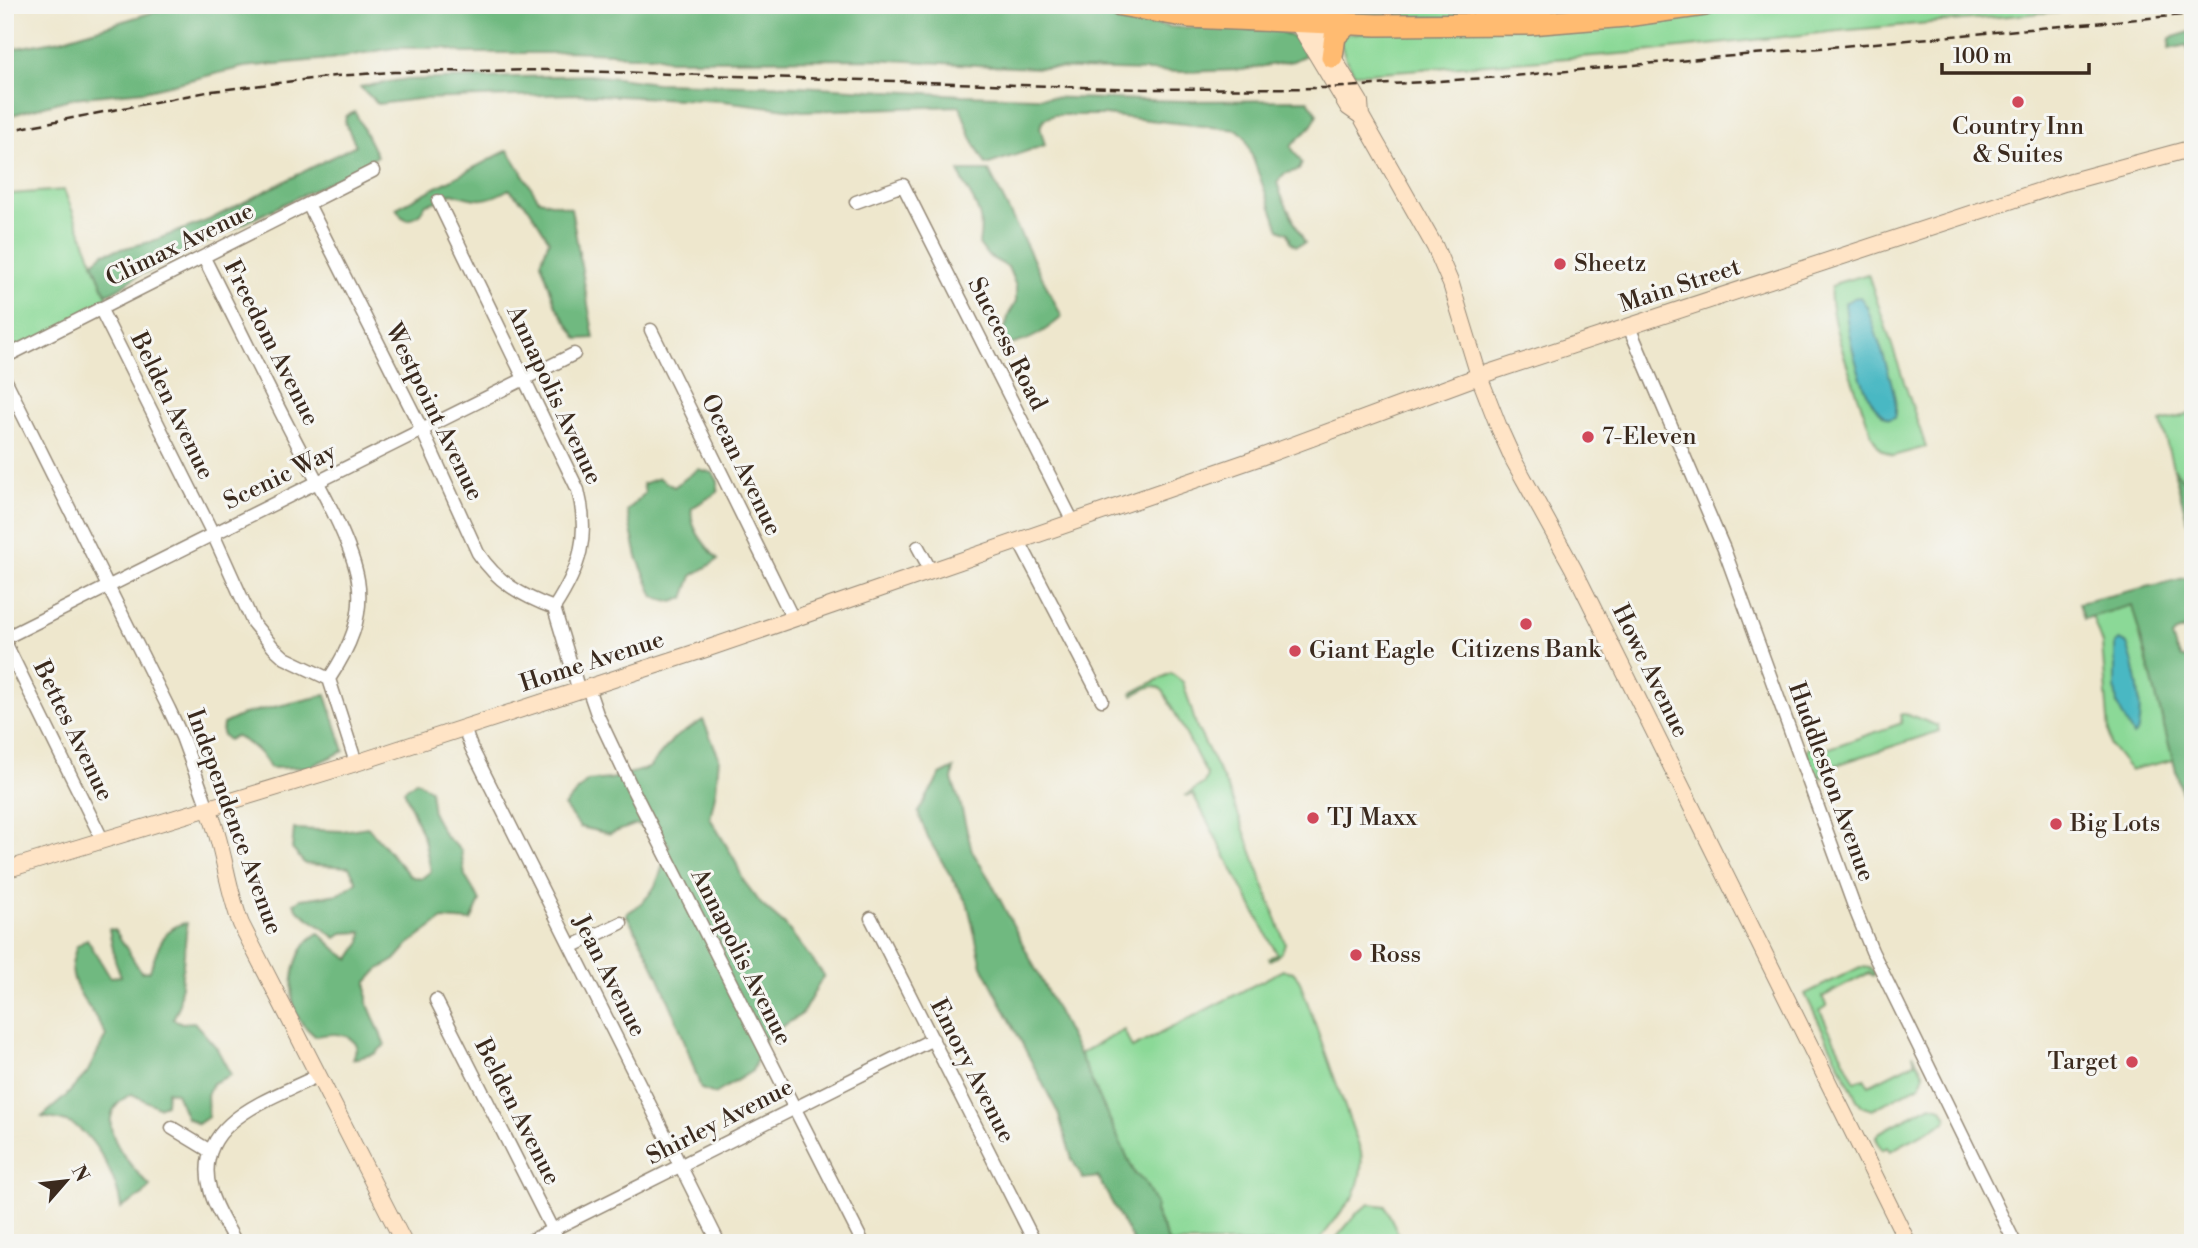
<svg xmlns="http://www.w3.org/2000/svg" width="2198" height="1248" font-family="'Libre Bodoni',serif">
<style>
.green{fill:#8bd997;stroke:#63825a;stroke-width:2}
.forest{fill:#70b980;stroke:#56724f;stroke-width:2}
.water{fill:#4ab8c3;stroke:#427170;stroke-width:2}
.lines{fill:none;stroke-linecap:round;stroke-linejoin:round}
.street-casing{stroke:#948876;stroke-width:15}
.secondary-casing{stroke:#948876;stroke-width:18}
.highway-casing{stroke:#948876;stroke-width:24}
.street{stroke:#fff;stroke-width:12}
.secondary{stroke:#ffe4c6;stroke-width:16}
.highway{stroke:#ffbb71;stroke-width:21}
.rail{stroke:#3b2a1e;stroke-width:2.5;stroke-dasharray:10 5;stroke-linecap:butt}
.poi-dot{fill:#d1495b;stroke:#f6f6f2;stroke-width:2.5}
.labels{text-anchor:middle;dominant-baseline:central;stroke-width:6;stroke-linejoin:round;paint-order:stroke}
.poi-label{font-size:24px;fill:#3b2a1e;stroke:#f6f6f2;text-anchor:start}
.street-label{font-size:24px;fill:#3b2a1e;stroke:#f6f6f2}
</style>
<rect width="100%" height="100%" fill="#f6f6f2"/>
<filter id="ink" filterUnits="userSpaceOnUse"><feTurbulence type="fractalNoise" baseFrequency=".0143" numOctaves="2"/><feDisplacementMap in="SourceGraphic" scale="14" xChannelSelector="R" yChannelSelector="G"/><feConvolveMatrix kernelMatrix="1 2 1 2 8 2 1 2 1" color-interpolation-filters="sRGB"/></filter>
<filter id="wash" filterUnits="userSpaceOnUse"><feTurbulence type="fractalNoise" baseFrequency=".00686" numOctaves="4" result="noise"/><feDisplacementMap in="SourceGraphic" scale="28" xChannelSelector="R" yChannelSelector="G"/><feGaussianBlur stdDeviation="1.57" result="paint"/><feColorMatrix in="noise" values="0 0 0 0 0 0 0 0 0 0 0 0 0 0 0 0 0 1.4 0 .05"/><feComposite in="paint" operator="in"/></filter>
<g filter="url(#wash)">
<rect width="100%" height="100%" fill="#eee7cd"/>
<path class="green" d="M1312,5h338l-71,8 -132,5 -129,-3z
M1729,5h401l-291,26 -206,22 -265,20h-14l-8,-14 -6,-17 6,-8 328,-21z
M64,190l46,114 -105,53v-159l6,-4z
M1868,274l58,173 -33,9 -13,-7 -8,-13c-11,-36 -45,-114 -41,-148l6,-5z
M2193,413v64l-10,3 -10,-13 -12,-45z
M2132,604l41,156 -43,10 -20,-25 -8,-101 -10,-28z
M1171,673l12,9 14,46 31,61 13,33 44,121c-2,9 -6,14 -15,17l-1,-2 8,-4 -84,-160 -8,2 19,-13 3,-8 -43,-83c-10,-12 -19,-2 -31,3l-1,-2z
M1902,714l8,1 28,11 1,5 -118,39 2,8 -8,-3 -9,-23 6,-8 3,9 87,-30 -2,-8z
M1860,967l9,1 6,6 -2,2 -4,-3 -47,24 5,9 -7,5 35,71 9,-4 5,7 46,-23 -2,-8 11,20 -4,11 -48,25 -9,-3 -6,-7 -52,-106z
M1283,970l10,2 6,7 62,173c2,15 -1,29 -7,44l-37,47h-148l-28,-64 -6,-5 -56,-120 45,-24 8,18z
M1931,1105l11,3 5,10 -2,4 -55,29 -3,-4 -5,3 -6,-12 4,-6z
M1370,1204l15,2 18,37h-71l26,-31z"/>
<path class="forest" d="M177,5h864l130,22 106,3 17,7 14,17 -15,7 -51,9 -61,2 -169,-5 -139,-8 -204,1 -13,-4h-28l-16,-3 -45,-2 -15,2h-89l-18,-5h-51l-64,11 -86,8 -100,24 -71,7 -68,19v-67l55,-10z
M2193,31v18l-5,1 -1,-5 -18,4 1,-11z
M593,75l63,8 142,3 164,9 223,6 123,-1 9,14c-5,18 -16,18 -26,33l11,16 -3,7 -15,4 -7,8 4,13 24,48 -9,3 -5,-4 -3,-9 -9,-4 -34,-92 -7,-7 -134,-15h-50l-10,4 -4,8 5,18 -59,20 -15,-28 -11,-31 -157,5 -80,-10 -147,-7 -158,5 -40,5 -18,-17 40,-7z
M355,112l22,44 -12,10c-74,32 -144,70 -216,105 -18,5 -27,19 -43,23l-13,-32 11,-9 46,-11 59,-22 147,-75 -11,-22 1,-7z
M508,150l31,50 32,8 23,130 -16,1 -22,-33 -15,-44 8,-22 -20,-32 -20,-19c-23,14 -32,12 -57,4l-14,8 -12,3 -6,10 -12,6 -6,-3 -6,-9z
M959,171h30l73,146c-17,14 -31,24 -53,28l-7,-6 7,-25 7,-12v-16l-8,-19 -20,-11 -9,-12c7,-39 -9,-41 -20,-73z
M2173,467l10,13 10,-3v65z
M698,469l15,4 5,8v11l-26,16c-4,19 14,38 26,52l-26,16 -8,22 -11,4 -19,-5 -17,-40 -10,-46 18,-18 -2,-9 16,-6 15,9z
M2193,576v49l-16,7 -5,5 4,13 6,8 11,1v176l-61,-230 -48,14 -5,-16z
M326,695l18,56 -35,16 -39,1c-8,-16 -19,-24 -35,-32l-7,4 -6,-6 1,-10 21,-10z
M703,720l16,37 -3,33 -6,28 25,42 8,20 19,25 23,20 39,50 -22,39 -36,23 -14,34 -37,23 -14,-5c-20,-60 -42,-120 -75,-175 32,-19 33,-36 43,-70l-32,-20 -27,10 -30,-7 -16,-21 23,-25 24,-2 38,-11 24,-29z
M954,768l-2,12 8,22 12,49 18,29 89,174 56,120 9,7 12,24 -1,7 14,31h-35l-36,-66 -15,2 -11,-20 -14,-46 -76,-147 -14,-61 -40,-67 -10,-26 22,-37z
M416,781l14,8 3,25 12,22 16,14 4,26 15,25 -9,20 -28,-2 -34,25 -14,16 -17,10 -11,12v20l18,43 -11,9 -21,5 4,-13c-9,-16 -27,-12 -42,-10 -5,-5 -13,-11 -16,-17 -14,-23 -6,-75 20,-86l20,19 11,7 11,-17 1,-10 -19,1 -7,5 -38,-28 -4,-7 7,-4 38,-5 18,-12 -8,-15 -44,-3 -13,-15 2,-20 48,2 26,-4 42,49 11,3 10,-8 -7,-32 -20,-49z
M187,923l-8,83 -6,13 9,4 12,-1 22,25 15,28 -18,8 -6,12 1,22 -10,7 -11,-6 -11,-25 -9,-2 -1,13 -8,3 -26,-13c-47,22 -5,69 18,92l-7,9 -22,13c-3,-26 -23,-68 -46,-82 -9,-6 -22,-7 -33,-9l24,-21 21,-23 19,-37c-9,-23 -32,-41 -34,-67 -1,-7 3,-15 4,-22l11,-8 23,38 11,-1 -6,-16 -6,-31 6,1 26,42 9,-1c6,-20 14,-46 37,-48z"/>
<path class="water" d="M1860,297l7,10c6,19 35,95 28,110l-6,2c-27,-10 -42,-89 -44,-116l9,-5z
M2119,640l8,4c9,26 17,62 10,89l-4,3 -16,-31 -2,-18v-44z"/>
</g>
<g filter="url(#ink)">
<g class="lines">
<defs>
<path id="street" d="M438,201l140,289c12,47 2,78 -24,118l25,83
M856,202l47,-17 170,337
M308,204l114,226 56,123c19,29 44,43 76,55
M204,258c33,65 64,131 98,195 18,34 50,90 56,127 6,37 -9,69 -29,99
M100,308l113,226 40,89 20,24 12,11 44,21 27,84
M1629,327l95,222 131,360 17,42 143,292
M651,330l142,289
M5,357l368,-186
M5,379l164,330 13,28 26,71
M1019,541l83,159
M918,547l13,24
M5,638l569,-284
M5,642l97,197
M588,688l9,26 34,72 232,457
M464,728l7,19 248,496
M871,918l164,325
M571,947l50,-24
M436,1000l123,243
M172,1128l38,23
M236,1243c-9,-17 -22,-36 -26,-54 -18,-68 62,-90 109,-114
M526,1243l407,-204"/>
<path id="secondary" d="M1287,5l61,102 13,9 74,131 16,37 28,92 21,54 14,31 59,107 335,675
M1301,5l59,97 1,14
M208,808c16,37 18,78 33,116l163,319
M5,870l351,-107 350,-114 552,-191 221,-82 585,-193 129,-35"/>
<path id="highway" d="M1120,5l69,12 188,8 153,-1 96,-8 79,-11
M1332,57l3,-21 13,-12"/>
</defs>
<use href="#street" class="street-casing"/>
<use href="#secondary" class="secondary-casing"/>
<use href="#highway" class="highway-casing"/>
<use href="#street" class="street"/>
<use href="#secondary" class="secondary"/>
<use href="#highway" class="highway"/>
<path class="rail" d="M5,131l207,-40 123,-15 59,-4 154,-2 596,19 184,-1 174,-11 691,-63"/>
</g>
</g>
<g class="poi-dot">
<circle cx="2018" cy="102" r="7"/>
<circle cx="1560" cy="264" r="7"/>
<circle cx="1588" cy="437" r="7"/>
<circle cx="1526" cy="624" r="7"/>
<circle cx="1295" cy="651" r="7"/>
<circle cx="1313" cy="818" r="7"/>
<circle cx="2056" cy="824" r="7"/>
<circle cx="1356" cy="955" r="7"/>
<circle cx="2132" cy="1062" r="7"/>
</g>
<g class="labels">
<g class="poi-label">
<text x="2018" y="127" text-anchor="middle">Country Inn<tspan x="2018" dy="28">&amp; Suites</tspan></text>
<text x="1574" y="264">Sheetz</text>
<text x="1602" y="437">7-Eleven</text>
<text x="1526" y="650" text-anchor="middle">Citizens Bank</text>
<text x="1309" y="651">Giant Eagle</text>
<text x="1327" y="818">TJ Maxx</text>
<text x="2070" y="824">Big Lots</text>
<text x="1370" y="955">Ross</text>
<text x="2118" y="1062" text-anchor="end">Target</text>
</g>
<g class="street-label">
<text transform="translate(180 245) rotate(-26)">Climax Avenue</text>
<text transform="translate(1680 286) rotate(-18)">Main Street</text>
<text transform="translate(271 343) rotate(63)">Freedom Avenue</text>
<text transform="translate(1007 344) rotate(63)">Success Road</text>
<text transform="translate(554 395) rotate(65)">Annapolis Avenue</text>
<text transform="translate(172 406) rotate(64)">Belden Avenue</text>
<text transform="translate(434 412) rotate(64)">Westpoint Avenue</text>
<text transform="translate(741 465) rotate(64)">Ocean Avenue</text>
<text transform="translate(280 477) rotate(-26)">Scenic Way</text>
<text transform="translate(592 662) rotate(-18)">Home Avenue</text>
<text transform="translate(1650 671) rotate(64)">Howe Avenue</text>
<text transform="translate(73 731) rotate(64)">Bettes Avenue</text>
<text transform="translate(1831 782) rotate(70)">Huddleston Avenue</text>
<text transform="translate(234 822) rotate(70)">Independence Avenue</text>
<text transform="translate(741 957) rotate(63)">Annapolis Avenue</text>
<text transform="translate(609 976) rotate(63)">Jean Avenue</text>
<text transform="translate(972 1071) rotate(63)">Emory Avenue</text>
<text transform="translate(517 1112) rotate(63)">Belden Avenue</text>
<text transform="translate(720 1122) rotate(-27)">Shirley Avenue</text>
</g>
</g>
<rect width="2198" height="1248" fill="none" stroke="#f6f6f2" stroke-width="28"/>
<g transform="translate(66 1181) rotate(62)" stroke="#f6f6f2" stroke-width="5" paint-order="stroke">
<path d="M0-5L12 26L0 18L-12 26Z" fill="#3b2a1e"/>
<text y="-10" font-size="19" font-weight="bold" text-anchor="middle" fill="#3b2a1e">N</text>
</g>
<path d="M1942 63v10h147v-10" fill="none" stroke="#3b2a1e" stroke-width="3.5"/>
<text x="1953" y="63" font-size="21" fill="#3b2a1e" stroke="#f6f6f2" stroke-width="5" paint-order="stroke">100 m</text>
</svg>
